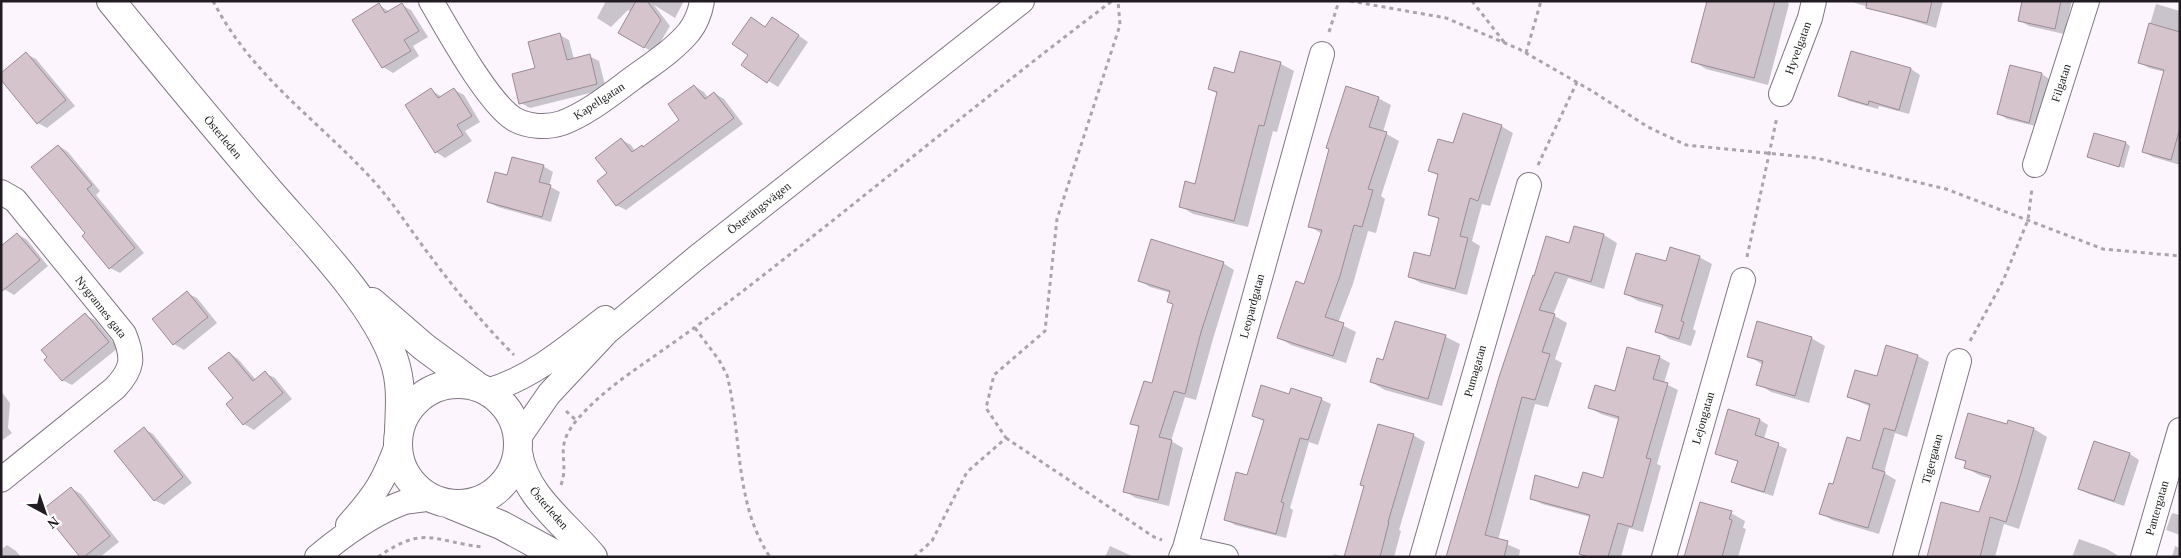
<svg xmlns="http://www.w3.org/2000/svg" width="2181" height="558" font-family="'Times New Roman',serif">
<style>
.shadow{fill:#0003}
.building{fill:#d6c4cd;stroke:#9c8b93}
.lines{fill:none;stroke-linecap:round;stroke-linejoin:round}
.minor-casing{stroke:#807683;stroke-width:26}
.major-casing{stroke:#807683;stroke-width:30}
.path{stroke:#aaa4ac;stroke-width:3;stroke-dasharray:4 4;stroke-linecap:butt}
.minor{stroke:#fff;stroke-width:24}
.major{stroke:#fff;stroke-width:28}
.labels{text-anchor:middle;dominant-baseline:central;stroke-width:5;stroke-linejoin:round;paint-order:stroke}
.street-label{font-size:12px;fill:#201c22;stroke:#fff}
</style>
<rect width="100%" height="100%" fill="#fcf5fe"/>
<path class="shadow" d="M606,1h78l-9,17 -21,-13 16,21 -16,27 -35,-21 12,-20 -3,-2 -17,17 -14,-9z
M1709,1h78l2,3 -21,81 -62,-16 -13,-8z
M1849,1h94l-7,27z
M2024,1h48l-8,33 -35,-8 -10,-6z
M2156,4l24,7v154l-27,-8 -10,-5 22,-80 -16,-4 -10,-6z
M379,5l11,7 12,-7 9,5 17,27 -15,9 6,10 -26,17 -10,-6z
M751,18l15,10 16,-4 26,18 -30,45 -35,-22 7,-10z
M560,35l9,5 5,19 15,-3 10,5 7,28 -76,19 -9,-5 15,-34z
M1240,53l41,11 13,7 -17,61 -4,-1 -25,96 -55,-13 -13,-8 16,-21 22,-91 -9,-5 26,-15z
M26,54l10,5 39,47 -28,22 -9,-5z
M2011,66l31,8 9,6 -12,47 -32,-8 -9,-6z
M1911,69l9,6 -11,39 -30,-8 -1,3 -29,-8 -10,-6z
M694,86l10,6 4,6 6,-5 10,6 19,25 -117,86 -10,-5 -8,-31 14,-34 9,5 4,6 9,-3 37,-28z
M431,90l11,7 12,-7 10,5 16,27 -15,9 7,10 -27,17 -9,-6z
M1378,98l13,7 -8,27 16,9 -18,55 4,3 -9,34 -8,-2 -15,53 -15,39 18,9 -10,31 -55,-18 -13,-8 26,-52 18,-51 -13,-8z
M1501,126l12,7 -23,73 -8,-2 -10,37 8,5 -13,49 -46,-12 -12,-6 22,-20 9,-37 -11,-6 10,-38 -9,-5 24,-26z
M2126,143l4,3 -6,22 -35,-11z
M59,146l9,6 32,39 -4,4 48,58 -24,20 -10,-5 -23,-35z
M543,166l10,6 -4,14 11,6 -9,30 -53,-15 -10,-5 20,-25z
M1575,227l29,8 13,8 -13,46 -36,-11 -15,37 14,8 -12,36 7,4 -14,44 -13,-3 -37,136 22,10 -1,7h-71l19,-73 66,-207 37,-33z
M17,234l10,6 21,26 -34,29 -10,-6z
M1699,257l13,7 -19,65 3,2 -5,15 -22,-7 -13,-8 7,-23 -25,-7 -12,-7 41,-31z
M1223,263l11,7 -21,69 -17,61 -11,-3 -14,44 12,7 -14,58 -33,-8 -12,-7 16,-63 -8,-5 21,-39 21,-80 -3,-11 -21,-6 -11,-7z
M187,293l10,5 20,25 -33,27 -10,-6z
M85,315l10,5 23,28 -46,37 -10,-5z
M1396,322l50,15 14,7 -18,62 -57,-16 -14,-8 13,-20z
M1811,338l14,8 -16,57 -38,-11 -13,-8 5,-19 -14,-9z
M229,353l9,6 18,21 9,-7 10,5 17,21 -38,31 -10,-6 -16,-20 7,-6z
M1918,356l11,6 -22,75 -12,-4 -11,40 12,7 -17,54 -47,-14 -11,-7 13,-27 27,-44 10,-35 -23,-10 30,-20z
M1659,357l11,6 -6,20 14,7 -21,74 4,2 -18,66 -14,-4 -8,29h-35l-6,-4 10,-36 -48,-13 -11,-6 48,-8 25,-11 16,-59 -19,-6 -11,-6 25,-15z
M1,391l9,12 -2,25 4,5 -11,8z
M1290,395l31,4 10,5 -13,41 -9,-3 -19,66 3,2 -7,28 -51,-13 -10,-6 23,-43 16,-55 -11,-6z
M1729,411l31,9 8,5 -4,14 23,10 -14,47 -32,-10 -8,-4 6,-20 -23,-8z
M2008,422l26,7 13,8 -28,92 -15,-5 -9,33h-67l52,-44 11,-34 -12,-4 -13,-7 1,-5 -10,-6 50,-32z
M144,429l9,5 39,49 -28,22 -10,-5z
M1413,435l12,7 -26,88 2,1 -7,26h-48z
M2095,443l35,11 9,6 -15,46 -35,-12 -10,-5z
M71,488l10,6 38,48 -19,15h-19z
M1731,513l14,8 -2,7 3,1 -8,28h-52z
M2172,513l8,2v20l-14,-5z
M2079,539l28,10 10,6 -1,2h-44z
M7,545l9,6 5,6h-20v-7z
M1110,546l24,11h-29z
M2175,546l5,2v9h-8z
M1334,554l11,3h-12z"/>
<path class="building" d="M636,1h11l14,19 -17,28 -26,-15z
M1707,1h68l-21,77 -63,-16z
M1867,1h65l-5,22 -61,-15z
M2022,1h39l-6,28 -37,-8z
M379,3l6,10 17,-10 17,28 -15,9 7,11 -29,17 -30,-48z
M751,17l14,10 7,-10 27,18 -32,48 -26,-18 7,-10 -16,-11z
M2149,23l31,9v96l-9,32 -29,-8 22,-82 -26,-7z
M560,33l7,27 23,-6 7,30 -78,20 -7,-30 23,-6 -7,-26z
M1240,51l41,11 -17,64 -5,-1 -25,96 -55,-14 6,-26 10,3 22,-92 -9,-3 6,-22 20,6z
M1851,51l60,17 -12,42 -30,-9 -1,4 -30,-9z
M26,52l40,48 -29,24 -36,-44v-7z
M2010,65l32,8 -13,50 -32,-9z
M694,85l11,14 9,-7 20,26 -118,88 -19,-25 10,-8 -12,-15 26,-20 11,14 10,-7 1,2 36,-27 -11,-16z
M1346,86l33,11 -10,30 18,5 -19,57 5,1 -11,37 -8,-2 -14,51 -15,41 19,6 -11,33 -56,-18 19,-57 8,3 18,-54 -14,-3 21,-78 -3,-1z
M431,88l7,10 16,-10 18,28 -15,9 6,10 -28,18 -30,-48z
M1463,113l39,12 -24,76 -8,-3 -10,38 8,2 -13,51 -47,-12 6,-25 16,4 9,-38 -11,-3 10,-41 -10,-3 10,-32 15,4z
M2094,133l32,9 -7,25 -32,-10z
M58,145l34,40 -5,4 48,59 -26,21 -27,-33 3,-3 -54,-66z
M512,157l32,8 -5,17 12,3 -9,32 -55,-15 8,-30 12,3z
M1574,226l30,8 -13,48 -36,-10 -16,38 16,4 -13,38 8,2 -15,46 -13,-3 -37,138 23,6 -4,16h-58l53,-180 34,-102 1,1 12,-40 23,7z
M17,233l23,27 -39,32v-46z
M1151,239l73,23 -23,70 -16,62 -11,-3 -15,46 13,3 -14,60 -35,-8 16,-66 -9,-2 14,-43 8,2 21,-79 -6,-2 3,-11 -32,-10z
M1670,247l30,9 -19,65 3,1 -5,17 -24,-7 8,-27 -39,-11 12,-41 30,8z
M187,291l21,26 -35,28 -21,-26z
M85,313l24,29 -47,39 -18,-21 3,-3 -6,-7z
M1395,321l51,14 -18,64 -58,-17 7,-24 6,2z
M1757,321l55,16 -17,59 -39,-11 7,-24 -16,-4z
M1886,345l32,10 -23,76 -11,-3 -12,40 13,4 -17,56 -49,-14 10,-31 4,1 14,-47 13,4 10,-37 -23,-7 8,-27 22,6z
M1627,347l33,9 -7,23 15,4 -22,75 5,1 -19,68 -14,-4 -10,34h-19l-10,-3 11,-39 -60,-16 5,-24 43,13 5,-16 20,6 16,-61 -31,-9 7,-23 20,6z
M229,352l24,29 12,-10 18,22 -40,32 -17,-21 7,-6 -25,-30z
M1261,385l28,9 2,-6 31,10 -14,42 -8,-2 -19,64 3,1 -8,31 -52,-14 12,-48 11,3 17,-55 -12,-4z
M1728,409l32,10 -5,16 24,8 -15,49 -33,-10 7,-21 -23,-7z
M1968,413l39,11 1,-4 26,8 -16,56 -12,38 -16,-5 -10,40h-53l14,-55 38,10 12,-36 -27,-8 2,-7 -11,-3z
M1378,424l36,10 -26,88h1l-9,35h-36l20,-71 -4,-1z
M144,427l39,50 -29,24 -40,-50z
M2094,441l36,12 -16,48 -36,-12z
M71,487l39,49 -26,21h-4l-38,-47z
M1700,502l32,9 -3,8 3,1 -10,37h-38z"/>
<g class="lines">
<defs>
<path id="minor" d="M431,1c17,29 57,102 83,118 14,8 33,9 48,4 26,-10 48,-28 71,-45 19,-14 40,-27 56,-46 7,-9 11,-19 13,-31
M1781,94l29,-76 4,-17
M2035,165l52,-164
M1,192l14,8 109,134c10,24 9,35 -9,54l-114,92
M487,391c45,-13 81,-44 118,-73
M518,439l31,-45 58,-62 89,-74 326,-257
M348,525c27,-30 37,-45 50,-83
M1185,548l41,9
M317,557c25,-21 56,-44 88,-55 9,-2 18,-2 27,-4
M1181,557l4,-9 137,-494
M1422,557l107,-372
M1664,557l79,-277
M1905,557l54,-196
M2143,557l37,-127"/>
<path id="major" d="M111,1c53,65 106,129 160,192 40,46 103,110 123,167 8,23 6,46 5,70
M372,302l52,45 53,39
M398 444a60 60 0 1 1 120 0a60 60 0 1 1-120 0Z
M518,452c6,44 48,72 75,105
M452,505l49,20 59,32"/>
</defs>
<use href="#minor" class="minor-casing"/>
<use href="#major" class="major-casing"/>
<path class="path" d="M213,1c39,75 100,115 156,175 23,24 41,54 62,81 26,35 53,68 83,98
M1350,1l96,17 73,31 73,42 56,36 38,18 130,13 130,31 157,60 77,7
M1472,1l32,41
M1329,32l10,-31
M1526,53l15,-52
M1538,165l39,-83
M1747,257l30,-140
M695,328l24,32 8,15c15,60 7,128 43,182
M1970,341l33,-60 25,-61 4,-32
M566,411l11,10
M1006,438l148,99 8,3
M561,485c9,-25 -8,-36 15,-64 26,-31 62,-53 94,-76 25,-17 49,-36 73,-54 124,-96 244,-196 369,-290
M378,557c47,-33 56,-15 105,-10
M914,557l18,-16 35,-69 39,-34 -20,-30 8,-33 51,-44 12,-112 63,-194 -2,-24"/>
<use href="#minor" class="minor"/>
<use href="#major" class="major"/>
</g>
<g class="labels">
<g class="street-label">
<text transform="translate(1798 48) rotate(-70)">Hyvelgatan</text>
<text transform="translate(2061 83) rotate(-72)">Filgatan</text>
<text transform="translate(599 101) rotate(-33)">Kapellgatan</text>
<text transform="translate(223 137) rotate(50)">Österleden</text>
<text transform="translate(759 208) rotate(-38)">Österängsvägen</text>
<text transform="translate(1252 306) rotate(-75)">Leopardgatan</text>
<text transform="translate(101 307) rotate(52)">Nygrannes gata</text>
<text transform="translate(1475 371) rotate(-74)">Pumagatan</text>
<text transform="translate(1703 418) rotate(-74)">Lejongatan</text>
<text transform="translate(1932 459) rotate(-75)">Tigergatan</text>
<text transform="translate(549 508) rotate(49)">Österleden</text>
<text transform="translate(2157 508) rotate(-74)">Pantergatan</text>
</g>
</g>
<rect width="2181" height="558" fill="none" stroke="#201c22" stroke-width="5"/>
<g transform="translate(45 513) rotate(140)" stroke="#ffffff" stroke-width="4" paint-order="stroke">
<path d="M0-4L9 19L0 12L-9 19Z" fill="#201c22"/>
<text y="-8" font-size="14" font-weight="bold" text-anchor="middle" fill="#201c22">N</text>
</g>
</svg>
